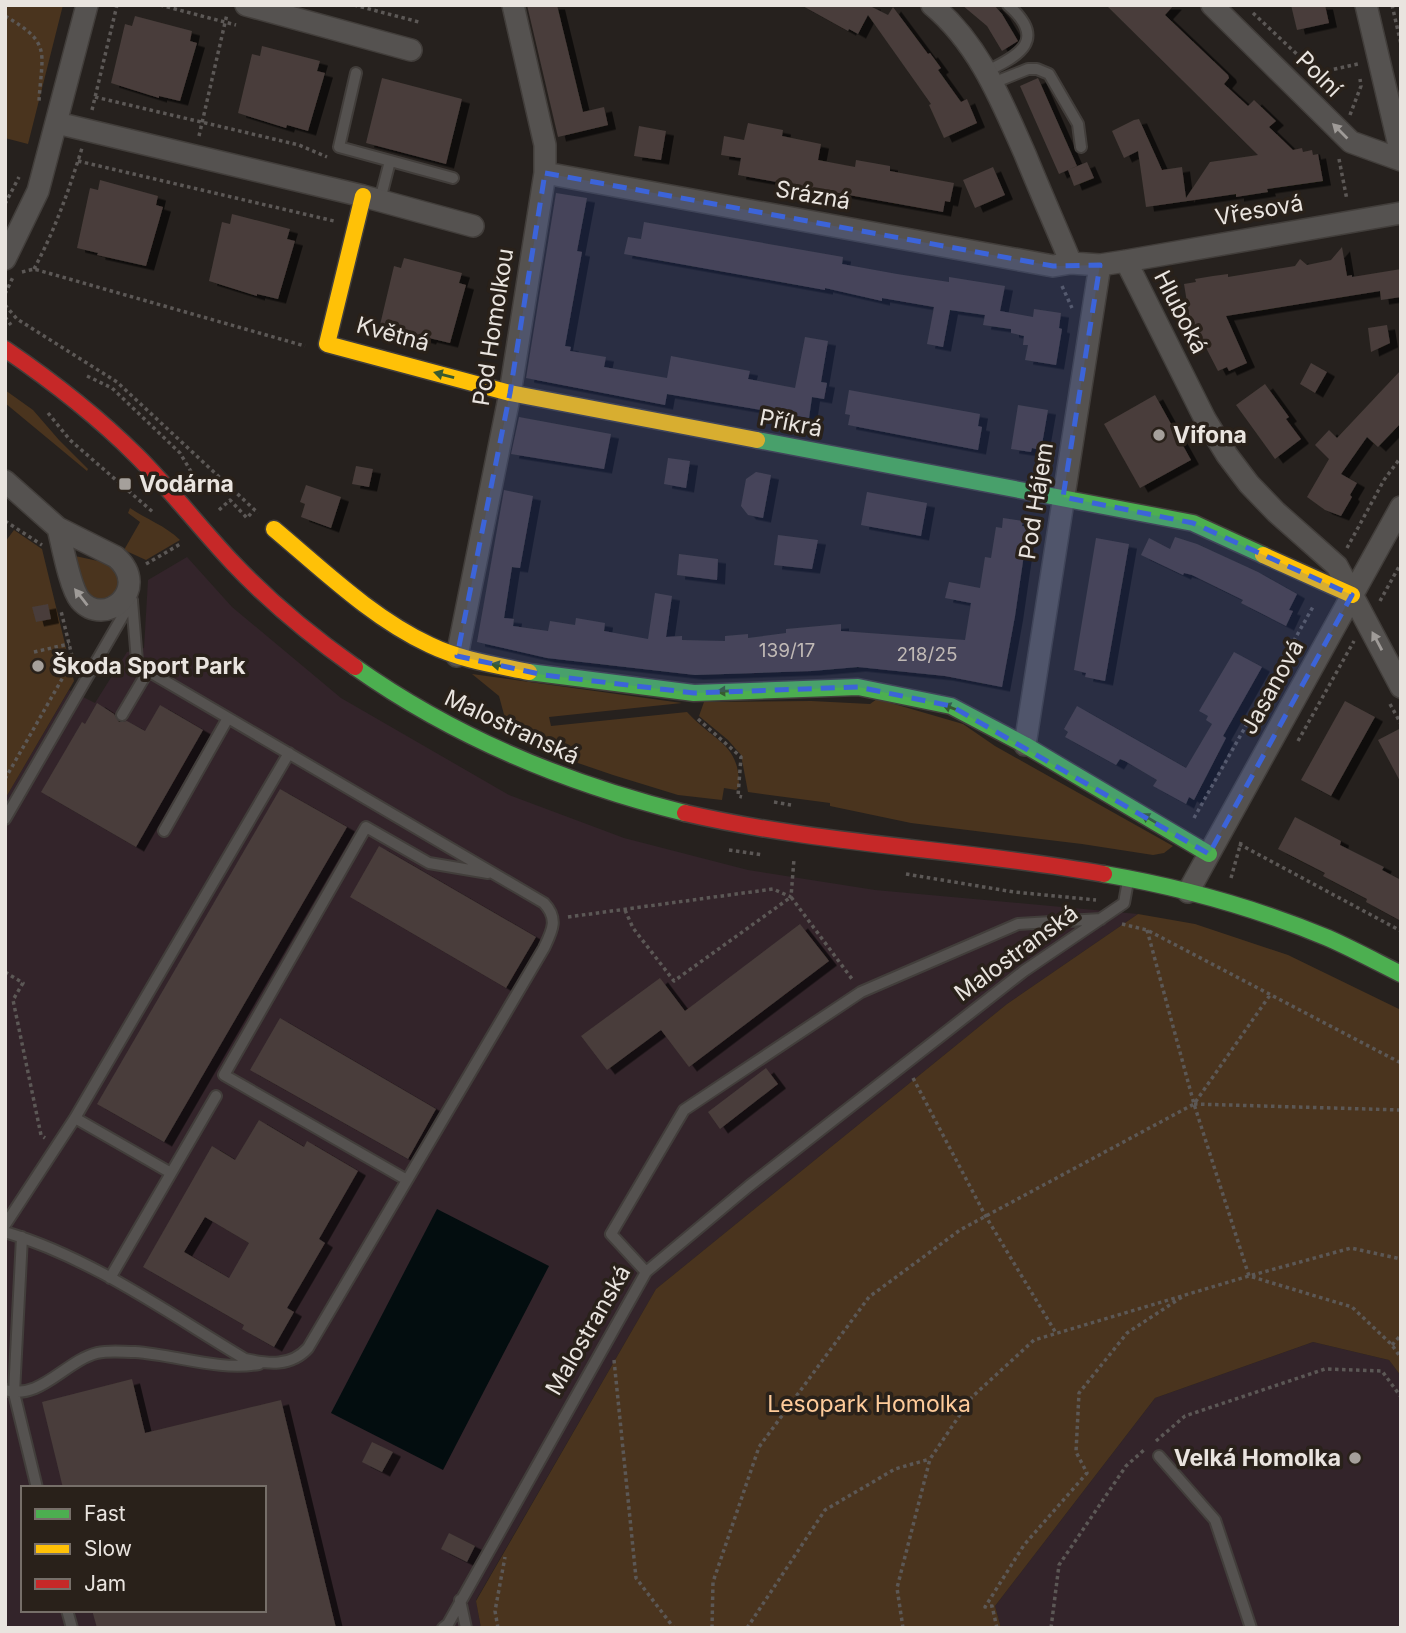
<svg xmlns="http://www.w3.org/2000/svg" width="1406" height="1633" font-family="Inter,sans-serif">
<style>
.industrial{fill:#33242a;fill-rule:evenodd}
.green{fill:#4a341e}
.water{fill:#030d0f}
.building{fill:#483d3a;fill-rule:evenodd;filter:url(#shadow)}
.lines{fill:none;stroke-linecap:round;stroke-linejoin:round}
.lane-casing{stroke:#423e3b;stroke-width:14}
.street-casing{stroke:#423e3b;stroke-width:24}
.fast-casing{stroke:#423e3b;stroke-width:19}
.slow-casing{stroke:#423e3b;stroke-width:19}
.jam-casing{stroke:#423e3b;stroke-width:19}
.path{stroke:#5c5856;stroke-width:3.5;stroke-dasharray:3.5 3.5;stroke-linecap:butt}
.lane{stroke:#555250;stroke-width:10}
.street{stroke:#555250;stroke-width:21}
.fast{stroke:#4caf50;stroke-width:16}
.slow{stroke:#ffc107;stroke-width:16}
.jam{stroke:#c62828;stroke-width:16}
.oneway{fill:#9f9b98}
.oneway2{fill:#375a30}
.marked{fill:#3c64d9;fill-opacity:0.2;stroke:#3c64d9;stroke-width:5;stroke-dasharray:14 9;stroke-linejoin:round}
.poi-dot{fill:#a5a09b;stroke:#29211a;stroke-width:2.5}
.labels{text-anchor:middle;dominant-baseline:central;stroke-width:7;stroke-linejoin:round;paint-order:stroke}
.number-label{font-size:19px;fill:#c1bab6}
.street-label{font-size:23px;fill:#e9e4df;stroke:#29211a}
.poi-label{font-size:23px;font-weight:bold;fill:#e9e4df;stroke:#29211a;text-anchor:start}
.park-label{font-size:23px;fill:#fecb9a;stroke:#29211a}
</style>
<defs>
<filter id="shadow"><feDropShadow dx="8" dy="4.5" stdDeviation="0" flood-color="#0009"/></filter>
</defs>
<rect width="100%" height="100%" fill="#26211e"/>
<path class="industrial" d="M187,557l45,50 109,91 168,97 115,43 124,32 127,20 263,24 -131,90 -351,285 -180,311 5,28h-476v-829l64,-109 26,13 32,-51 17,-4 4,-68zM23,1488h241v122h-241z
M1313,1342l76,18 12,16v252h-400l-6,-22 160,-208z"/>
<path class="green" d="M5,5h58l-35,139 -23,-6z
M5,390l28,20 26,30 29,29 -1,2 -82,-68z
M130,508c16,11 36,18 50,32l-34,20 -22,-10 16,-28 -12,-9z
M14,530l28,19 32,132 -69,118v-257z
M75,556l37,8 8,12 -4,20 -15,6 -15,-8 -12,-36z
M472,674l210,29 -133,14 2,9 136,-14c26,29 53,31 52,75l-3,3 -12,-2 -2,12 -44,-5 -65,-20 -38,-13 -66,-29 -10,-37z
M877,699l86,25 32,22 178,100 -9,7 -11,2 -71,-11 -171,-21 -81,-17v-3l-82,-11 -7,-37 -13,-15 -29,-24 5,-14 107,-1 59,3z
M1138,914l57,10 93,31 113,55v366l-12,-16 -76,-18 -158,56 -160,208 6,22h-520l-5,-27 180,-312 351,-285z"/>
<path class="water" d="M437,1209l112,57 -106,204 -112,-57z"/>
<path class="building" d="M527,5h30l26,107 21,-5 4,18 -50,12z
M801,5h72l-1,2 16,8 5,-8 35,47 2,-1 11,15 -3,2 23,32 6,-3 10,24 -33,15 -15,-33 2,-1 -63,-89 -10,19 -9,-5 -1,2z
M962,5h32l8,9 16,27 -16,10 -15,-25z
M1106,5h68l-9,10 63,60 1,3 -5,6 24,22 6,-6 22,21 -7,6 24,23 9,-2 1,4 9,-2 1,5 5,-1 5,27 -56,8 1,3 -32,5v-3l-90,13 -8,-56 -14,7 -12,-27 22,-11 5,-1 23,51 20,-3 4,31 24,-36 48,-7z
M1291,5h34l4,18 -32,7z
M135,16l57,15 -2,10 7,2 -17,58 -21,-5v2l-48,-15 14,-59 7,2z
M262,46l58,15 -3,10 8,2 -17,58 -21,-6 -1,3 -48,-15 14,-59 8,2z
M382,78l80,21 -16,65 -80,-21z
M1038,78l39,88 -18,8 -39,-88z
M748,123l35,7 -1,6 39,8 -3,16 37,7 1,-7 34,6v5l64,12 -4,19 -5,-1 -2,11 -205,-37 3,-17 -20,-3 3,-19 20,4z
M639,126l27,5 -5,29 -27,-4z
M1087,162l7,16 -20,8 -6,-16z
M993,167l12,28 -30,13 -12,-28z
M100,180l58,16 -2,9 7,2 -17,59 -49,-11 1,-2 -21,-5 13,-60 8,2z
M556,193l31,5 -10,53 5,1 -17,94 6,1 -1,4 36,6 -2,10 63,11 4,-22 79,15 -2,8 47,9 10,-51 23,4 -7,41 6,1 -3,16 -12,-2 -3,21 -142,-24 -2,11 -139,-27z
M232,214l58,15 -3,10 8,2 -17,58 -21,-5v2l-48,-15 13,-59 8,2z
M644,222l199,35 -1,7 55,10 52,8v-5l56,9 -5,25 33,6 1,-8 27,4 -2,15 3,1 -6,36 -31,-5 3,-15h-5l1,-9 -13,-3v-4l-28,-4 2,-10 -35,-5 -7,37 -16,-3 7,-37 -52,-9v3l-57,-13v2l-201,-36 4,-17 13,2z
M1342,247l5,29 5,-1v2l49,-8v28l-20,3 -1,-9 -154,25 21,47 -18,8 -2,-4 -9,4 -29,-56 -5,-31 12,-2 -1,-3 18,-3 15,-2v3l67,-11 5,-7 7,6 24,-5z
M404,258l58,15 -3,10 7,2 -16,58 -21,-5 -1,2 -48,-15 14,-59 7,2z
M1387,325l3,18 -19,9 -3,-24z
M1311,363l16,9 -12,21 -15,-9z
M1401,370v53l-23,24 -11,-10 -26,37 16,9 -7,12 2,2 -11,19 -16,-6 -18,-13 22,-38 -14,-14 14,-15 8,8z
M1265,384l24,33 -3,2 15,20 -26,20 -39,-54z
M849,390l131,24 -2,12 4,1 -4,23 -130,-25 2,-10 -5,-1z
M1155,395l36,65 -51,28 -36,-64z
M1018,405l30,5 -7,40 -9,-2 -1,4 -20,-3z
M519,417l92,17 -7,35 -93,-15z
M668,458l22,3 -4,27 -22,-4z
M356,466l17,3 -4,18 -17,-3z
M756,472l15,3 -8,43 -15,-3 -7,-9 5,-27z
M306,485l35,12 -10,31 -30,-11 4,-13 -5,-2z
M504,490l29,6 -13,72 -8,-1 -8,51 10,1 -1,7 35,5 2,-10 25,4 1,-7 29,5 -1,8 44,8 7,-46 17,3 -6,41 16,-1v4l43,1v-5l23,-2v4l38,-5v-4l55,-5v7l124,9 6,-37 -26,-5 4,-16 31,6 5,-31 6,1 5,-31 6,1 1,-10 20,3 -1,5 6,1 -13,89 -13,71 -57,-11 -87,-9 -46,4 -117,4 -148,-17 -70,-16z
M867,492l60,11 -6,33 -60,-11z
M778,535l40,5 -6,29 -38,-4z
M1175,537l22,7 61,28 39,22 -8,16 4,1 -7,15 -45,-23 2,-3 -51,-25 -8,-2 -1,2 -42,-20 8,-17 21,11z
M1096,538l33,6 -24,137 -20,-4 1,-4 -12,-3z
M679,554l39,5 -1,21 -40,-5z
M48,604l3,15 -15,3 -4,-15z
M1234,652l28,15 -39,69 3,2 -32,62 -5,-3 -3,7 -33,-18 4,-6 -32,-19 -5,-2 -4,6 -51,-28 3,-5 -4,-3 13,-23 109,62 26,-44 -6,-4 2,-4 -9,-5z
M1345,701l30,16 -44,79 -30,-16z
M97,703l17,11 5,8 8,-1 18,10 15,-26 43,25 -67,117 -95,-55 41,-70 3,2z
M1401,728v55l-23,-43z
M280,789l67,38 -183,315 -67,-38z
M1295,817l46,24 -1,4 44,22 -2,3 19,10v41l-35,-19 1,-3 -44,-23 2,-3 -47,-24z
M379,846l157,91 -30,51 -156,-91z
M800,924l29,37 -140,106 -28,-37 -54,40 -26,-34 79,-58 25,33z
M280,1018l156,91 -28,50 -158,-89z
M766,1068l12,16 -58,45 -12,-17z
M259,1120l45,27 3,-6 51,30 -39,68 6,4 -38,65 7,4 -20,35 -32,-18 2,-4 -101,-58 69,-121 23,14zM205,1217l44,26 -20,35 -45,-26z
M132,1379l13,54 136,-33 55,228h-239l-5,-18h172v-122h-201l-21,-86z
M372,1442l21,10 -11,20 -20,-10z
M449,1533l26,13 -8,16 -26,-13z"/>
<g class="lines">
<defs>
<path id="lane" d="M987,71c34,-16 60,-32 21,-66
M356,73l-17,74 114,31
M993,83l35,-14h9l12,5 29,50 3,23
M380,200l10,-39
M122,715l26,-44
M5,819l127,-219
M164,831l64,-113
M75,1118l96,55
M407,1180l-183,-105 142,-248 63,36 59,10
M5,1225l70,-107 214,-365
M5,1232c87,26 163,81 240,127 23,5 46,8 63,-11l236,-400c8,-17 15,-29 0,-45l-396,-232 -11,-10 -5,-60
M22,1237l-8,156 23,95
M646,1272l-35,-38 73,-124 177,-118 157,-68 83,-5
M110,1278l106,-182
M5,1390c35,11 60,-29 92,-37 13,-3 26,-1 38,-1 42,3 83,19 124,12
M1159,1456l56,64 36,108
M460,1600l6,28
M67,1610l5,18
M443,1628l5,-4 198,-352 103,-86 275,-215 100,-68 4,-22"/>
<path id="street" d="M246,5l165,45
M932,5c47,39 69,95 93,149 15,37 31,73 46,109l29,2 26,-4 275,-48
M1212,5l139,137 50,18
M1366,5l35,149
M57,123l306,73 110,30
M545,173l508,93 18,-3
M5,259l33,-68 49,-186
M1126,261l79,158 22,36 22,29 27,28 61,54 64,121
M5,481l53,47 58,29c36,32 -11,72 -36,43 -10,-12 -18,-56 -22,-72
M457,656l53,-263 35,-220v-28l-32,-140
M1025,745l75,-480
M1188,892l213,-385"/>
<path id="fast" d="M757,440l436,83 70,32
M355,667c99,70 213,117 330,146
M529,672l165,21 164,-6 93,19 74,39 184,109
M1104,874c76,13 152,34 224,64 25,11 49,24 73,36"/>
<path id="slow" d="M363,196l-36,148 183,49 247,47
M274,529c49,41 98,89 156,116 31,15 66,20 99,27
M1263,555l89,40"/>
<path id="jam" d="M5,349c47,32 92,67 132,107 34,34 63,72 96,107 37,39 78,73 122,104
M685,813c138,32 280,36 419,61"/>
</defs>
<use href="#lane" class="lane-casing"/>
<use href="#street" class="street-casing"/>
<use href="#fast" class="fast-casing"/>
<use href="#slow" class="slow-casing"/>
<use href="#jam" class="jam-casing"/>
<path class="path" d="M160,5l76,20
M354,5l65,17
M1392,5l9,39
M1253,13l64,60 41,-9
M5,16c47,27 37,35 34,85
M95,97l204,48 28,12
M92,110l25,-105
M1350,115l11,-29 -1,-7
M199,136l28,-122
M1339,159l8,41
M78,161l256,60
M5,204l14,-27
M34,269c21,-39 35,-79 48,-121
M22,272l12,-3 271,77
M1062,286l10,22
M5,294l8,-17
M5,305l12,14 100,63 141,131
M5,317l6,8
M87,376l25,12 68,65 16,27
M48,413l22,27 84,73
M219,510l11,-10 17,18 7,-8
M5,521l37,24
M1347,548l37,-68 17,-23
M146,564l36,-21
M1380,601l21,-38
M34,652l35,-8
M1390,704l11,20
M698,719l43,38 -3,39 4,1
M1298,741l56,-100
M5,779l65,-114 2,-9 -11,-45
M774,802l17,3
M1194,818l120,-213
M1239,844l162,87
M729,850l34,5
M906,874l108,18 82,8
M1231,878l10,-36
M625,910l8,18 41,53 117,-84 61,82
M568,917l205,-28 18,8 3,-38
M1122,924l25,6 254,133
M1147,930l47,174 55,172 103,31 40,38 9,13
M5,972l18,11 -10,17 28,135 4,3
M913,1078l72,137 71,118
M1194,1104l207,6
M1392,1345l9,-10
M614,1360l22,218 38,50
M1156,1441l29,-25 140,-47 57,2 19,26
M498,1628l-3,-17 10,-54
M712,1628l1,-46 46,-135 110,-150 91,-67 234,-126 76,-109
M747,1628l78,-118 70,-41 35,-10
M903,1628l-6,-40 33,-129 42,-62 62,-57 215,-64 102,-28 50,11
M997,1628l-5,-22 -7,1 39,-62 63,-72 -11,-21 3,-59 48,-60 55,-36
M1051,1628l8,-63 67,-99 18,-16"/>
<use href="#lane" class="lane"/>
<use href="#street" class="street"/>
<use href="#fast" class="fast"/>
<use href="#slow" class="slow"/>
<use href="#jam" class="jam"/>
</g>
<defs><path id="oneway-solid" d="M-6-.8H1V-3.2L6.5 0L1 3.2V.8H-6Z" transform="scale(1.75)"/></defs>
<g class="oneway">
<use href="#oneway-solid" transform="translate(1340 131) rotate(-135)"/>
<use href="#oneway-solid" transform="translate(81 597) rotate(-128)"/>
<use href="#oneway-solid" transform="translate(1377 641) rotate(-118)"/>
</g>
<g class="oneway2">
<use href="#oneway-solid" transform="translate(444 375) rotate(-165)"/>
<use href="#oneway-solid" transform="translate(501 666) rotate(-168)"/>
<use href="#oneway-solid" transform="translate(727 691) rotate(178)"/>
<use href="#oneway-solid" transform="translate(952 708) rotate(-159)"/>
<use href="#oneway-solid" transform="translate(1150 819) rotate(-149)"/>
</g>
<path class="marked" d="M545,173l508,93 47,-1 -37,232 130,26 159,72 -143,259 -258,-148 -93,-19 -164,6 -150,-18 -87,-19 53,-263z"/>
<g class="poi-dot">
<circle cx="1159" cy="435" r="7"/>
<rect x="118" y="477" width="14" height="14" rx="3.5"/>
<circle cx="38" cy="666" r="7"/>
<circle cx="1355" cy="1458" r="7"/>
</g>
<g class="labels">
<g class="number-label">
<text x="787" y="650">139/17</text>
<text x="927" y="654">218/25</text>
</g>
<g class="street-label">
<text transform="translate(1319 74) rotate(45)">Polní</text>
<text transform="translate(813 195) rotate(10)">Srázná</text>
<text transform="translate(1259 210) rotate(-10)">Vřesová</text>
<text transform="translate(1181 312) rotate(63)">Hluboká</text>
<text transform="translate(493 327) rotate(-81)">Pod Homolkou</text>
<text transform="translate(393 334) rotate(15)">Květná</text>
<text transform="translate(791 423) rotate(11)">Příkrá</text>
<text transform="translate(1036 501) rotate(-81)">Pod Hájem</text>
<text transform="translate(1272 687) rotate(-61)">Jasanová</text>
<text transform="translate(512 727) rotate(25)">Malostranská</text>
<text transform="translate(1016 953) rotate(-36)">Malostranská</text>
<text transform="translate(588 1330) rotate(-60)">Malostranská</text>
</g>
<g class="poi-label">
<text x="1173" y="435">Vifona</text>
<text x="139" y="484">Vodárna</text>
<text x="52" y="666">Škoda Sport Park</text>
<text x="1341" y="1458" text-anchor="end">Velká Homolka</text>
</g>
<g class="park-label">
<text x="869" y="1404">Lesopark Homolka</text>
</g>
</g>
<rect width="1406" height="1633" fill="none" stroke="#e9e4df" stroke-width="14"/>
<rect x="21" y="1486" width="245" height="126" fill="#29211a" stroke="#766f69" stroke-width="2"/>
<rect x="35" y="1509" width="35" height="10" fill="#4caf50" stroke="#766f69" stroke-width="2"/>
<text x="84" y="1521" font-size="21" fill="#e9e4df">Fast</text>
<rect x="35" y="1544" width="35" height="10" fill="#ffc107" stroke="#766f69" stroke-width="2"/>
<text x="84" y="1556" font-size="21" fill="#e9e4df">Slow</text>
<rect x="35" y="1579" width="35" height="10" fill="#c62828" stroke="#766f69" stroke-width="2"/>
<text x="84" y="1591" font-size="21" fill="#e9e4df">Jam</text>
</svg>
